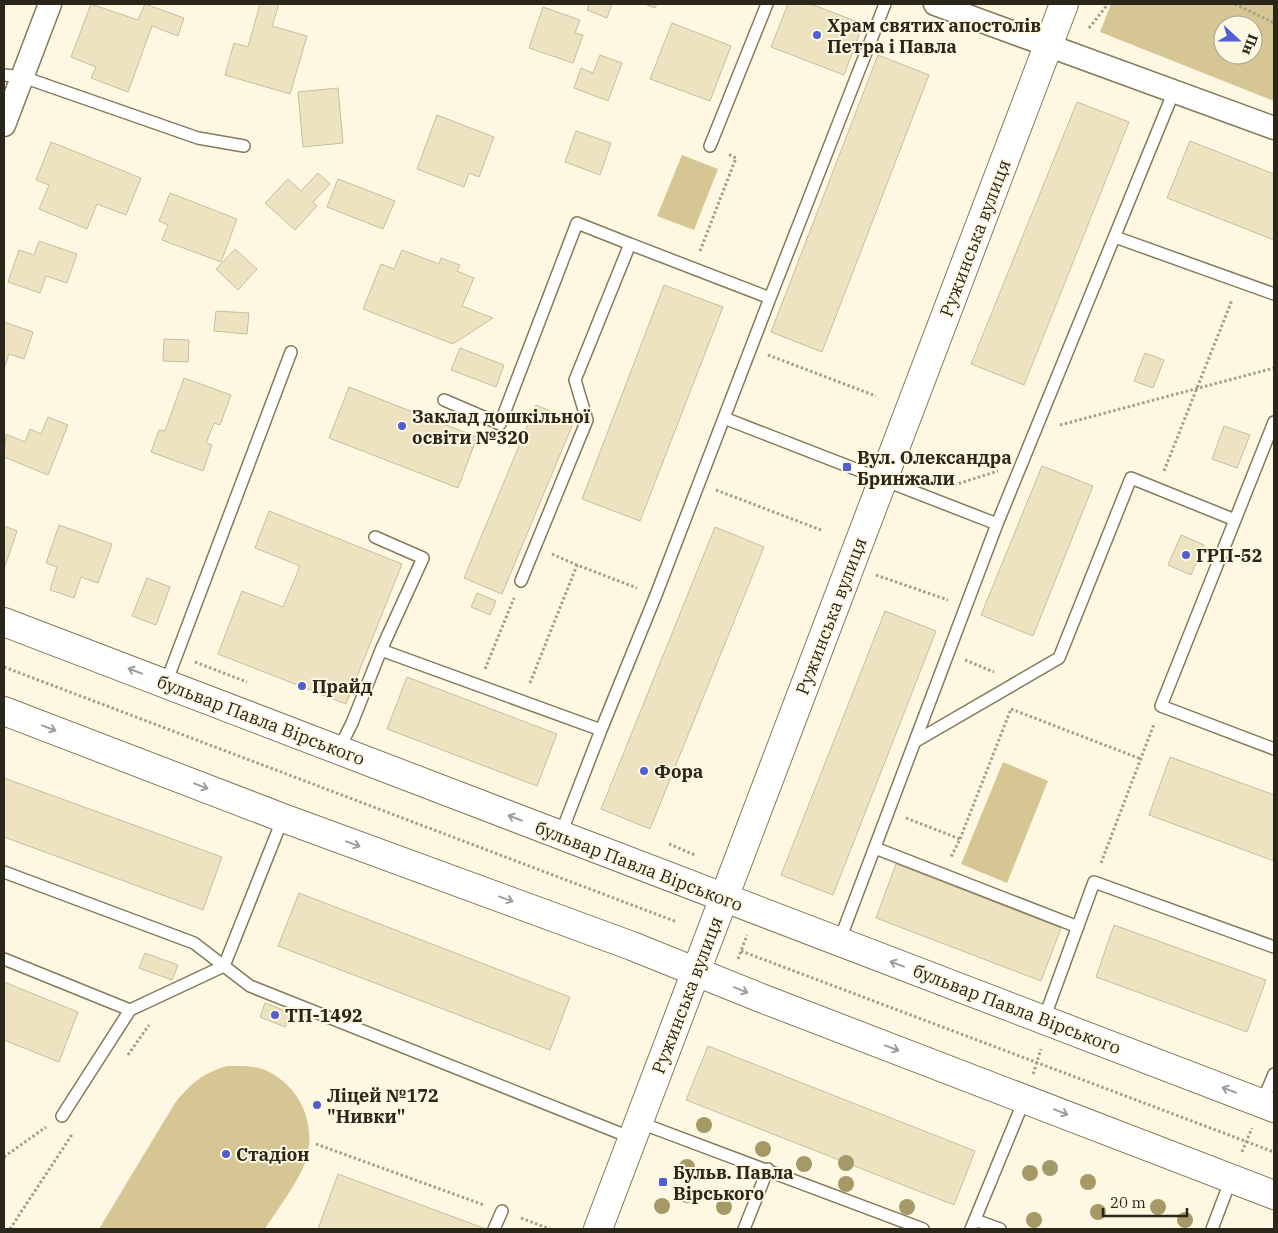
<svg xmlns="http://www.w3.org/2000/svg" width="1278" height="1233" font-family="'IBM Plex Serif',serif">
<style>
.park{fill:#d5c694;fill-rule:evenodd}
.building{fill:#ede3c1;stroke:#c8be9d}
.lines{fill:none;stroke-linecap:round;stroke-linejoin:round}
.lane-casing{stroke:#847b5b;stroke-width:14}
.street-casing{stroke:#847b5b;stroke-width:25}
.secondary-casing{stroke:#847b5b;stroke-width:30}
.path{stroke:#a49f8d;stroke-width:3;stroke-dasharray:2.5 2.5;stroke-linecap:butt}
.lane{stroke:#fff;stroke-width:11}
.street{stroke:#fff;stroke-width:22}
.secondary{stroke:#fff;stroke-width:28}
.tree{fill:#a59967}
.oneway{stroke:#9f9d98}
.poi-dot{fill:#4f5ed3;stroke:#fef8e3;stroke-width:2}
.labels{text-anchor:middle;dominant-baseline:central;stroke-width:4;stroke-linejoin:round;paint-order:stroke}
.poi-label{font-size:18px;font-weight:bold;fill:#2a2619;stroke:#fef8e3;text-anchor:start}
.street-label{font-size:18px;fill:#2a2619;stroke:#fef8e3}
</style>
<rect width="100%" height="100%" fill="#fef8e3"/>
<path class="park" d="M1111,4h163v97l-174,-69zM1223,25h30v30h-30z
M682,155l36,14 -24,61 -37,-14z
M1003,762l45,19 -41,102 -46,-19z
M227,1066c12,0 26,-1 38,4 36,16 53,56 40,93 -8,21 -28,47 -40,66h-166l76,-126c15,-19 28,-30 52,-37z"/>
<path class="building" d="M91,4l47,16 7,-16 39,14 -6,18 -26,-10 -24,66 -37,-14 5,-11 -25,-10z
M260,4h19l-7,22 35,10 -17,58 -65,-19 9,-32 14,4z
M589,4h23l-5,14 -20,-8z
M644,4h13l-2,4z
M788,4h23l52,20 -19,51 -73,-28z
M543,7l37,13 -5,13 8,2 -10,28 -44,-15z
M672,23l59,23 -21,55 -60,-22z
M600,55l22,8 -14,38 -34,-13 7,-20 12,5z
M878,55l51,20 -107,277 -51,-20z
M338,88l5,55 -40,4 -5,-55z
M1077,102l52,20 -105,263 -53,-21z
M437,115l57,22 -15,40 -10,-4 -5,14 -47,-18z
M576,131l35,12 -11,32 -35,-13z
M1190,141l84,33v66l-107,-42z
M51,142l90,36 -15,37 -29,-11 -10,25 -48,-20 10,-24 -13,-5z
M318,173l12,11 -17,18 4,4 -22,24 -30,-27 23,-24 13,12z
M338,179l57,22 -12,28 -56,-22z
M170,193l67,26 -16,43 -59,-22 6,-15 -9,-4z
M39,241l38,13 -10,29 -21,-7 -6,17 -32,-11 11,-32 15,5z
M235,249l22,20 -19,21 -22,-21z
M402,250l37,14 2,-6 19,7 -3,6 17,7 -12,28 31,12 -40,26 -90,-35 18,-45 13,5z
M664,285l59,22 -83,214 -58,-22z
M216,311l33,2 -2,21 -33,-3z
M4,322l29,10 -9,27 -15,-5 -5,15z
M164,339l25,1 -1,22 -25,-1z
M460,348l44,17 -8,22 -45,-17z
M1145,353l19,7 -11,28 -19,-7z
M184,378l47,17 -11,30 -6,-2 -8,20 6,2 -9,26 -52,-19 8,-22 6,1z
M349,387l128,50 -19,51 -129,-50z
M536,405l38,16 -72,173 -38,-16z
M48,417l20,8 -20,50 -44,-18 2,-23 19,8 5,-13 11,5z
M1224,426l26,9 -13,33 -25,-9z
M1042,466l51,20 -60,150 -52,-21z
M269,511l133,53 -56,140 -128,-50 24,-63 41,16 17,-41 -45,-18z
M59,525l53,19 -14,39 -17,-6 -7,21 -24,-8 7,-23 -11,-4z
M4,526l13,5 -13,38z
M715,527l49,20 -114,282 -49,-20z
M1181,535l23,10 -13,30 -23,-10z
M147,578l23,9 -14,38 -24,-9z
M477,593l19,8 -6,14 -19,-8z
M885,611l51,20 -103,264 -52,-20z
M407,677l150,57 -20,52 -150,-57z
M1170,757l104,38v66l-125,-46z
M4,778l218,79 -19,53 -199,-73z
M896,864l165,64 -20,53 -165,-63z
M299,893l271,104 -20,53 -272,-104z
M1114,925l152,55 -19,52 -151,-55z
M145,953l33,12 -6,15 -33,-12z
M4,982l74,30 -19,50 -55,-22z
M265,1003l26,10 -6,14 -25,-10z
M708,1046l267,105 -21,54 -268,-105z
M338,1174l148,55h-168z"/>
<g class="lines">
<defs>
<path id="lane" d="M4,75l19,2 175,61 46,8
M710,146l57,-142
M1115,237l159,57
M444,400l56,24 77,-201 53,21
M724,418l273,106
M1274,422l-113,284 113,43
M375,537l48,21 -42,92
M521,581l66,-161 -12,-40 55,-136 140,54 115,-294
M166,683l125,-331
M601,730l55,-135 114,-297
M916,741l143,-83 72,-180 104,42
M339,749l13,-26 29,-73 220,80 -41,106
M875,848l203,79
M4,872l190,71 56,43 382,152
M839,942l158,-418 177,-433
M4,959l126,51 94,-44 59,-148
M1044,1019l50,-137 180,65
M1262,1103l12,-29
M62,1116l68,-106
M638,1122l285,107
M975,1220l25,9
M494,1229l8,-18
M744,1229l24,-60
M971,1229l54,-131
M1212,1229l19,-50"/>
<path id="street" d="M935,4l339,124
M4,125l46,-121"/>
<path id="secondary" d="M4,622l1270,486
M4,711l279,107 349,128 129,52 513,197
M598,1229l466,-1225"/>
</defs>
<use href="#lane" class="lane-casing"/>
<use href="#street" class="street-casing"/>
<use href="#secondary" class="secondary-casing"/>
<path class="path" d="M1235,4l39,19
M1089,28l19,-24
M700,251l36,-93 -8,-4
M768,355l108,41
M1060,425l214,-57
M1164,471l68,-171
M954,485l44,-14
M716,490l105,40
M552,554l25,11
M876,575l72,25
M965,660l29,12
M195,662l52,20
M4,667l673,255
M485,669l29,-71
M530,683l47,-118 60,23
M1011,709l130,50
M906,818l54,21 -9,18
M960,839l51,-130
M669,844l26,11
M1101,863l53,-139
M741,951l533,201
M738,959l9,-24
M128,1055l21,-30
M1033,1074l8,-25
M316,1144l168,61
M1242,1152l10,-24
M4,1157l42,-30
M521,1218l29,11
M10,1229l63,-96"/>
<use href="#lane" class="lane"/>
<use href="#street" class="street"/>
<use href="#secondary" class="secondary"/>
</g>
<g class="tree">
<circle cx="704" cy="1125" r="8"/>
<circle cx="763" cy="1149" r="8"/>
<circle cx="846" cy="1163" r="8"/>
<circle cx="804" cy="1164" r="8"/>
<circle cx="687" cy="1167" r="8"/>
<circle cx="1050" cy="1168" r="8"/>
<circle cx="1030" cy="1173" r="8"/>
<circle cx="1088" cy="1182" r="8"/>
<circle cx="846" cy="1184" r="8"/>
<circle cx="687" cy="1195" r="8"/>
<circle cx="662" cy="1206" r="8"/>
<circle cx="724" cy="1207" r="8"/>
<circle cx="907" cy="1207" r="8"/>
<circle cx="1158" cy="1207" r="8"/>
<circle cx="1098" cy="1212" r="8"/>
<circle cx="1034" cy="1220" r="8"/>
<circle cx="1185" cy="1220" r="8"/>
</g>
<defs><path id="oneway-shaft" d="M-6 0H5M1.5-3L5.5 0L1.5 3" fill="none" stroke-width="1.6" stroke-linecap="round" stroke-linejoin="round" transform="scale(1.25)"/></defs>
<g class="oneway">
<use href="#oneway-shaft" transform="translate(135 671) rotate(-159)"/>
<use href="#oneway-shaft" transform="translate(49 728) rotate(21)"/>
<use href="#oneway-shaft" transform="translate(201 786) rotate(21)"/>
<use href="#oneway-shaft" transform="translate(515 818) rotate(-159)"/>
<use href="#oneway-shaft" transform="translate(353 844) rotate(20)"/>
<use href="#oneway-shaft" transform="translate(506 899) rotate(20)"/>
<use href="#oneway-shaft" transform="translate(897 964) rotate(-159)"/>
<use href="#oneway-shaft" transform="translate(741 990) rotate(22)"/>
<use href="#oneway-shaft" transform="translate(892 1048) rotate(21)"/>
<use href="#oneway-shaft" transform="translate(1229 1090) rotate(-159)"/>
<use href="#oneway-shaft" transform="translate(1061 1112) rotate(21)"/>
</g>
<g class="poi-dot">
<circle cx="817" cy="35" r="5"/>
<circle cx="402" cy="426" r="5"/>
<rect x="842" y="462" width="10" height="10" rx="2.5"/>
<circle cx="1186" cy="555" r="5"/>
<circle cx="302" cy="686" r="5"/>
<circle cx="644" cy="771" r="5"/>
<circle cx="275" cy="1015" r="5"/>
<circle cx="317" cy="1105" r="5"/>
<circle cx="226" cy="1154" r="5"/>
<rect x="658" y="1177" width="10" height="10" rx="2.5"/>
</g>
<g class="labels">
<g class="poi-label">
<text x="827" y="25">Храм святих апостолів<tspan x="827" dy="21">Петра і Павла</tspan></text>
<text x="412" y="416">Заклад дошкільної<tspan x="412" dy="21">освіти №320</tspan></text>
<text x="857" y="457">Вул. Олександра<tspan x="857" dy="21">Бринжали</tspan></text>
<text x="1196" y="555">ГРП-52</text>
<text x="312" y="686">Прайд</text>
<text x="654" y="771">Фора</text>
<text x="285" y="1015">ТП-1492</text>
<text x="327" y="1095">Ліцей №172<tspan x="327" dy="21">"Нивки"</tspan></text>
<text x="236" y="1154">Стадіон</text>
<text x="673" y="1172">Бульв. Павла<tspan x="673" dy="21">Вірського</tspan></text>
</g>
<g class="street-label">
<text transform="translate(975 238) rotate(-69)">Ружинська вулиця</text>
<text transform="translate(831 616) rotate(-69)">Ружинська вулиця</text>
<text transform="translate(261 720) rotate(21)">бульвар Павла Вірського</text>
<text transform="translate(639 866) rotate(21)">бульвар Павла Вірського</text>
<text transform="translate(687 995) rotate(-69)">Ружинська вулиця</text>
<text transform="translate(1017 1009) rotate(21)">бульвар Павла Вірського</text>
</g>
</g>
<rect width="1278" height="1233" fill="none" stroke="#2a2619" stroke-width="10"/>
<g transform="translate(1238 40) rotate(111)"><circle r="24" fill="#fef8e3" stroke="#a9a492"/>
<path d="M0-4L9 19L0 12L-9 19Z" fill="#4f5ed3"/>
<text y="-8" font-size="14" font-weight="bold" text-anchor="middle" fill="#2a2619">Пн</text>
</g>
<path d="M1103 1208v8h84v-8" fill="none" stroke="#2a2619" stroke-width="2.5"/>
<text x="1110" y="1208" font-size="15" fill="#2a2619" stroke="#fef8e3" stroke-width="4" paint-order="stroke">20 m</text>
</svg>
